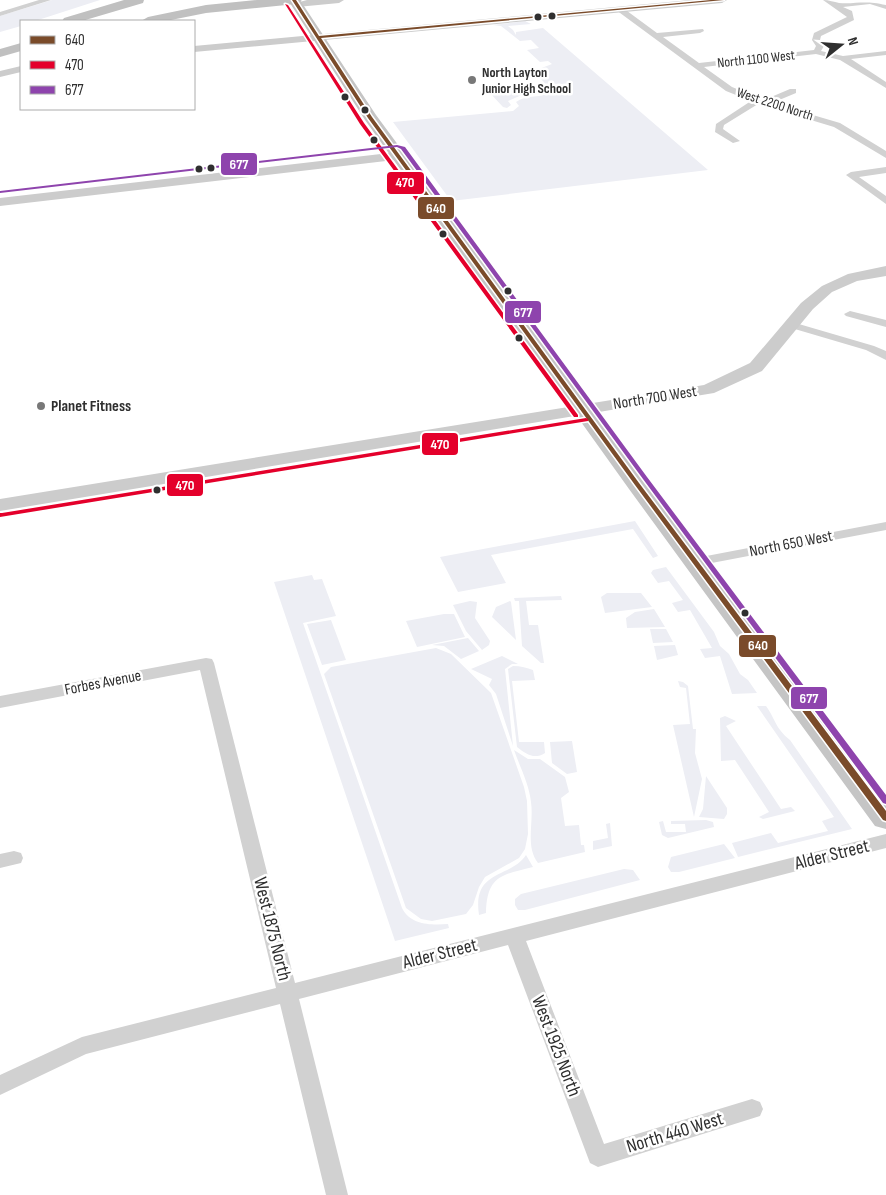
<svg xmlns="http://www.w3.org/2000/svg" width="886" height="1195" font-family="'Sofia Sans Condensed',sans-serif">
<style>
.green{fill:#edeef4}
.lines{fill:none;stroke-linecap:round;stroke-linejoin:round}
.street{fill:#d1d1d1;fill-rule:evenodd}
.secondary{fill:#ccc;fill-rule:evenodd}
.primary{fill:#c5c5c5;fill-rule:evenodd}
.highway{fill:#c0c0c0;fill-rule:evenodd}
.bus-1-casing{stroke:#fff;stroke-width:3}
.bus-2-casing{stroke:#fff;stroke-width:3}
.bus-3-casing{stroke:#fff;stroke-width:3}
.bus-1{fill:#7a4b2a;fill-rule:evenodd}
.bus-2{fill:#e4002b;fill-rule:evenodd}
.bus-3{fill:#8e44ad;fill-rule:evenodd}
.bus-dot{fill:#2f2f2f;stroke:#fff;stroke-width:2}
.poi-dot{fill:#787878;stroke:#fff;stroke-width:2}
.labels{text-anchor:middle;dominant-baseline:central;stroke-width:5;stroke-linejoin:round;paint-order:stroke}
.far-street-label{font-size:14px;fill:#2f2f2f;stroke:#fff}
.far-poi-label{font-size:14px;font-weight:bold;fill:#2f2f2f;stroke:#fff;text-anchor:start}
.street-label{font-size:16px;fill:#2f2f2f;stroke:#fff}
.poi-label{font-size:16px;font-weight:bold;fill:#2f2f2f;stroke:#fff;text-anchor:start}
.near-street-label{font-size:19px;fill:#2f2f2f;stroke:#fff}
.line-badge{stroke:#fff;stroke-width:2}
.badge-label{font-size:14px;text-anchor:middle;font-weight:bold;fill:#fff}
</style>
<rect width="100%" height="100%" fill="#fff"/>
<path class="green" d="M52,0h48l-65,21h-14v5l-21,6v-16z
M525,21l6,3 -23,2 5,4 3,5v-3l27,-4 165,142 -257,31 -58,-79 120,-11 6,-5 -3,-4c11,-8 25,-3 36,-11l-11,-12 5,-4 -7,-6 13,-5 -4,-3 -8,1 -13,-12 12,-2 -8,-8 -11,1 -19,-15 -8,-1z
M515,90l9,4 -16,7 3,4 -4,3 -4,-1 -14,-15z
M635,521l23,35 -5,2 -20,-29 -142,26 15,28 -48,9 -18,-35z
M666,567l48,65 6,14 9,8 11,20 8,6 9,13 -25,1 -12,-38 -15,2 -5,-9 12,-1 -22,-38 -12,2 -6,-9 11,-3 -14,-19 -11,2 -7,-10 2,-3z
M312,575l2,5 8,-1 14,37 -33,7 99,285c9,18 31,17 46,16l1,4 -54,13 -121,-359z
M607,593h34l11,14 -47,6 -4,-16z
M561,596l1,4 -36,1 3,24h9l6,38h-3l-19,-17 -3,-45h-4l-1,-3z
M470,601l7,1 -2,16 15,23 -1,4 -7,5 -16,-19 -13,-26z
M510,601l1,1 5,38 -24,-23 4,-10z
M654,609l11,18 -38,1 -1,-10 9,-6z
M444,614h10l11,23 -48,10 -11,-26z
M331,620l15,40 -24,5 -15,-41z
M650,629h16l7,13 -20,1z
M468,638l11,13 -18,8 -17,-13 -12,-1z
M675,645l3,10 -21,5 -3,-14z
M436,648l15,6 40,39 33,94 3,14 1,33 -3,15 -6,9 -34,19 -6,10 -6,18 -7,9 -34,7 -11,-2 -15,-11 -82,-234 7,-7z
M502,656l16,8h-6l-7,5 8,77 -17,-52 -7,-9 3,-6 -21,-10z
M513,666c8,0 14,2 20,4l2,10 -23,1 7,61h25l1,11c-11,7 -19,1 -28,-6l-9,-78z
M678,681l5,1 5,4 5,43h3l-1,24 7,26 -8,38 -21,-92 17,-1 -4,-36 -6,-1z
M757,706h9c10,14 9,22 24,34l62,89 -114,28 -6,-14 39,-10 7,10 50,-12 -6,-10 12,-4z
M725,716l11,5 -10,5 55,83 10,-2 4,4 -32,8 -4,-2 10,-5 -34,-52 -14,1 -1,-43z
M572,741l5,31 -10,2 -15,-11 -2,-21z
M514,750l14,9h12l25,18 4,15 -8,6 4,28 14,-1 2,20h3l1,7 -47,11c-13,-17 -4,-40 -7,-61 -2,-18 -11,-35 -17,-52z
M706,776l21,32v6l-3,5 -25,-2 4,-8z
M706,820l7,2 1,5 -46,11 -6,-3 -3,-13 4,-1 3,11h20l-1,-8h-14v-3z
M610,823l2,23 -19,4v-9l15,-3 -2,-14z
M724,844l11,14 -56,14h-8l-3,-5 3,-10z
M526,855l7,12c-32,8 -46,9 -47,46l-7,2c-7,-46 31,-36 47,-60z
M624,869l9,1 7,10 -115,30h-7l-3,-5v-6l6,-5z"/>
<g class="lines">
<path class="street" d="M39,0h12l-51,16v-4z
M823,0c6,0 11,2 16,3 19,1 25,-3 47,2v4l-16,-5 -27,3 9,4 2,9 -33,16 -1,4 4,6 -3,5 22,5 43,-5v4l-35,4 35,23v6l-46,-28 -24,-6 -112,13 28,20 32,13 26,-11h6v4l-24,10 68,20 46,28v7l-52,-31 -76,-23 -34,21 -1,4 17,12 -7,2 -18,-11 1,-8 35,-23 -25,-10 -110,-81 7,-2 34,25 46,-4 1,2 -4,2 -37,4 36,26 115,-13 2,-4 -4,-6 2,-7 33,-16z
M886,167v6l-27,4 27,19v8l-40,-29 5,-3z
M850,311l36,9v7l-40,-11 -2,-2z
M792,322l82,24 12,5v9l-20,-10 -78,-23 -2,-2z
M886,522v8l-190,36 -7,-4 7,-4z
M206,658l6,1 2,4 81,320 591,-149v14l-360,93 78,203 148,-45 8,3 3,7 -3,7 -162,51 -8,-4 -82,-218 -209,54 49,196h-22l-46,-191 -194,50 -86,41v-20l82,-38 194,-49 -76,-318 -200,38v-12z
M14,851l7,2 2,5 -2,5 -21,5v-14z"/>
<path class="secondary" d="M307,0h37l-5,3 -42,4 -5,-3z
M690,0h37l-5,3 -528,49v-6z
M21,66v6l-21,5v-6z
M398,152l5,1 1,3 -1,3 -403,47v-8z
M886,266v10l-29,5 -25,11 -19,17 -51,62 -48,22 -714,118v-12l704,-114 46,-22 51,-60 21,-17 26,-12z"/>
<path class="primary" d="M288,0h12l76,115 269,364 241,317v33l-11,-3 -246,-337 -264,-369z"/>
<path class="highway" d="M124,0h20l-1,3 -61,18h-20l2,-3z
M257,0h45l-6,4 -90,9 -40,8h-25l7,-4 58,-12z
M21,43v8l-21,6v-8z"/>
<defs>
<path id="bus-1" d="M292,0h4l23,36 392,-36h13l-403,38 51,79 267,366 247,328v10l-3,-1 -248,-335 -267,-367z"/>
<path id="bus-2" d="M285,4l3,1 76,118 214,292v2h-4l-214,-293z
M586,418l2,1v2l-588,96v-4h2z"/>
<path id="bus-3" d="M397,145l8,2 242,330 239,318v9l-3,-1 -240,-324 -242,-330 -4,-2 -397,46v-2z"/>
</defs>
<use href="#bus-1" class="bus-1-casing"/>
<use href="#bus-2" class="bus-2-casing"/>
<use href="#bus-3" class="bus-3-casing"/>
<use href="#bus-1" class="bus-1"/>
<use href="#bus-2" class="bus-2"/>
<use href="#bus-3" class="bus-3"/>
</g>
<g class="bus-dot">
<circle cx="552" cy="16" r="4.5"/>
<circle cx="538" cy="17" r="4.5"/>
<circle cx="345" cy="97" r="4.5"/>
<circle cx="365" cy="110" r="4.5"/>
<circle cx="374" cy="140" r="4.5"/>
<circle cx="211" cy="168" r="4.5"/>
<circle cx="199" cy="169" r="4.5"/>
<circle cx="443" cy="234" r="4.5"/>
<circle cx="508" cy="291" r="4.5"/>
<circle cx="519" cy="338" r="4.5"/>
<circle cx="157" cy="490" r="4.5"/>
<circle cx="745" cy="613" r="4.5"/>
</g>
<g class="poi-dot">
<circle cx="472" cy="80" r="5"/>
<circle cx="41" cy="406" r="5"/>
</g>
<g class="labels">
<g class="far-street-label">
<text transform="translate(756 59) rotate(-6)">North 1100 West</text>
<text transform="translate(775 104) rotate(18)">West 2200 North</text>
</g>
<g class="far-poi-label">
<text x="482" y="72">North Layton<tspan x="482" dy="16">Junior High School</tspan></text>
</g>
<g class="street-label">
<text transform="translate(655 398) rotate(-9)">North 700 West</text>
<text transform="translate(791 544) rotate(-11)">North 650 West</text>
<text transform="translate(103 683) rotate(-11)">Forbes Avenue</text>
</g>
<g class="poi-label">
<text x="51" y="406">Planet Fitness</text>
</g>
<g class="near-street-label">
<text transform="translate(832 855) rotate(-14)">Alder Street</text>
<text transform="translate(272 929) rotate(76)">West 1875 North</text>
<text transform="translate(440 954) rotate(-14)">Alder Street</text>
<text transform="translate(556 1046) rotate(69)">West 1925 North</text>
<text transform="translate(675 1133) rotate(-17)">North 440 West</text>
</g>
</g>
<g class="line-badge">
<rect x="220" y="152" width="38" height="24" rx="5" fill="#8e44ad"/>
<rect x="386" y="171" width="39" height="24" rx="5" fill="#e4002b"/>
<rect x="417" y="196" width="38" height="24" rx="5" fill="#7a4b2a"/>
<rect x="504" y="300" width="38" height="24" rx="5" fill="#8e44ad"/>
<rect x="421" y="432" width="38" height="24" rx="5" fill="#e4002b"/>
<rect x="166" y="473" width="38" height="24" rx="5" fill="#e4002b"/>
<rect x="738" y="634" width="39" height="24" rx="5" fill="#7a4b2a"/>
<rect x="790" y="686" width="38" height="24" rx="5" fill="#8e44ad"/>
</g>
<g class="badge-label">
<text x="239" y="169">677</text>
<text x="405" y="187">470</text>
<text x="436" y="213">640</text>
<text x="523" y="317">677</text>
<text x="440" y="449">470</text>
<text x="185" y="490">470</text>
<text x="758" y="650">640</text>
<text x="809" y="703">677</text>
</g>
<rect x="20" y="20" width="175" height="90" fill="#ffffff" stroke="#acacac"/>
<rect x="30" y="36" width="25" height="8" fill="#7a4b2a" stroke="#acacac"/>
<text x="65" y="45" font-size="15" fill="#2f2f2f">640</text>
<rect x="30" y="61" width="25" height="8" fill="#e4002b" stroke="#acacac"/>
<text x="65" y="70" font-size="15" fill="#2f2f2f">470</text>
<rect x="30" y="86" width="25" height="8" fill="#8e44ad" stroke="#acacac"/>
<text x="65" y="95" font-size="15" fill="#2f2f2f">677</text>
<g transform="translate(841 45) rotate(73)" stroke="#ffffff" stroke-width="4" paint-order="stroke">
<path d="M0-4L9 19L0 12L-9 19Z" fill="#2f2f2f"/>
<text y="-8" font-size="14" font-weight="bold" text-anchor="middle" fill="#2f2f2f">N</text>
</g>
</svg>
